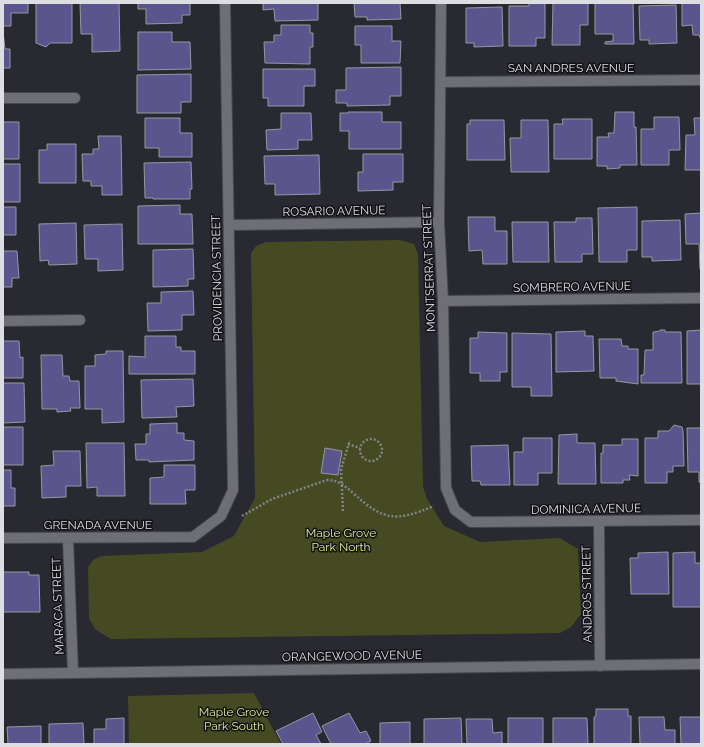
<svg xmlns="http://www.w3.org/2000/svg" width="704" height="747" font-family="Raleway,sans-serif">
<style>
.green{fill:#454a22}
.building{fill:#5b558d;stroke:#9797a1}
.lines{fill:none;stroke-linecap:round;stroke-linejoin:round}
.minor-casing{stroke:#47474d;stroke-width:12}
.tertiary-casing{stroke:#47474d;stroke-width:12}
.path{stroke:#838389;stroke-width:2.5;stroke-dasharray:2 2;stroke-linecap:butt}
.minor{stroke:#6e6e77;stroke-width:10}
.tertiary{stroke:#6e6e77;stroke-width:10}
.labels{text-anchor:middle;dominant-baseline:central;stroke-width:3;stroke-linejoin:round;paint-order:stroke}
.street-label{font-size:12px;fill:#dddde2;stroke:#121216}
.park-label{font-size:12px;fill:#dfec8f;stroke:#121216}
</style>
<rect width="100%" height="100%" fill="#292931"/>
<path class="green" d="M400,240l14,4 4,10 5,233 4,12 17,27 36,16 80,-4 18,11 3,65 -10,13 -11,6 -449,6 -15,-9 -7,-11 -1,-52 5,-7 8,-4 101,-4 32,-16 21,-38 -4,-245 5,-7 10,-4z
M254,693l27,51h-152l-1,-48z"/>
<path class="building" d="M3,3h25v10h-17v13h-8z
M36,3h36v40h-22l-4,4 -10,-4z
M80,3h39l1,48 -28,1v-18h-11z
M138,3h52v12h-8v8l-36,1v-15h-8z
M263,3h55v17l-43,1 -1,-12 -11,1z
M354,3h46l1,16 -34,1v-3h-12z
M529,3h16v35h-9v8h-27v-40h20z
M553,3h35v22h-8v20h-28z
M595,3h38l1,41h-29v-2l8,-1v-7h-18z
M682,3h19v37l-2,-5h-6l-1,-10 -10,1z
M676,5l1,38 -28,1v-4h-9l-1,-34z
M502,7l1,39 -29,1v-4h-8v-35z
M281,25h29v8h3v14h-3v17l-45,-1 -1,-21h10v-7h7z
M355,26h37v15h9l-1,22h-39v-18h-6z
M3,32l2,17h5v19h-7z
M138,32h34v10h18l1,27 -53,1z
M401,67v29h-11v9l-43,1v-3h-11v-13h10v-22z
M263,69h52v17h-11v20h-36v-8h-5z
M191,74v28h-10v11h-44v-38z
M348,112h34v10h19v27h-52v-18h-9v-18h8z
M615,112h19v15h2l1,38h-17v3l-13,1v-3h-10v-29h12l-1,-4h6z
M281,113h30l1,27h-14v9l-31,1 -1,-20 15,-1z
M654,117h25l1,33h-11v15h-28v-36h13z
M145,118h35v15h12v24h-33v-9h-14z
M694,118h7v52h-16l1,-35h9z
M562,119h30v40h-38v-35h9z
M470,120h34l1,40h-38v-36h3z
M521,120h27l1,52h-38l-1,-34h11z
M3,122h16v37h-16z
M98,136h23l1,59h-20v-9h-11v-5h-8l-1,-27h11v-5h6z
M47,144h29v39h-37v-33h8z
M363,154h40v28h-10v8l-35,1v-19h5z
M319,155l1,39 -45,1v-11h-10l-1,-28z
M191,162l1,27h-2v10h-37v-1h-8l-1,-35z
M3,164h17v38h-17z
M180,205v9h12l1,30h-55v-38z
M3,207h13v28h-13z
M637,207v43h-10v12h-28l-1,-54z
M701,213v56h-1l-1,-25h-13l-1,-30z
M468,217h27v14h12v33h-24l-1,-14 -13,1z
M576,218h16l1,36h-11v8h-27l-1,-40h22z
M680,220l1,40 -29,1v-4h-10v-36z
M512,222h36l1,40h-36z
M76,223l1,41 -28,1 -1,-5 -8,1 -1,-37z
M122,224l1,46 -25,1v-12h-13l-1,-34z
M193,249l1,30h-6v7l-35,1v-37z
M3,251h14l2,27h-7v9h-9z
M193,291l1,24h-12v15l-34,1 -1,-28h14v-11z
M660,330h5v2h16l1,51h-41v-8h3l1,-25h8v-18l7,-1z
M701,330v54h-14v-53z
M585,331v5h8l1,35 -38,1v-40z
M478,332l29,1v39h-7v9h-20v-8h-10v-35h8z
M512,333l39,1 1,62h-21v-9h-19z
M145,336h31v11h5v4h14v23h-66v-18l16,1z
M599,339h22l1,7h6v3h10v35l-22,-3v-3h-16z
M3,341h16l1,17 3,-1v21h-20z
M106,351h17l1,71 -22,1v-14h-17v-43h10v-11l11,-1z
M41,355h21l1,21h6l1,5h9l1,27h-10l1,3 -14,1v-3h-15z
M193,379l1,27 -18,1 1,10 -35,1 -1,-38z
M3,383h21l1,39 -22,1z
M177,423v10h7v7l10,1v19l-45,2v-2h-13l-1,-16h11v-10h4v-10z
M674,425l8,2 1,4 1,35h-11v6h-6v11h-22v-45h13v-7h11z
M3,427h20v38h-20z
M687,428h14v54h-2v-10h-11z
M577,434v9h18l1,41h-38l1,-49z
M523,438h29v35h-14v12h-24v-33h9z
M622,439h16v37l-9,-1 1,5h-7v3h-22v-30h2v-8h19z
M86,443h38l1,53h-28v-9l-10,1z
M508,445l2,40h-29l-1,-4h-8l-1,-35z
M325,448l17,3 -4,24 -17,-2z
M53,451h27l1,35h-15v11l-24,1 -1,-32 13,-1z
M164,465h31v25h-10l1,14h-36v-26l14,-1z
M3,470h8v18h4v18h-12z
M668,552l1,42h-38l-1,-36h8v-5z
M695,552v11h6v44h-28v-54z
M3,572h26v3h10l1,37h-37z
M596,709h32v7h3v28h-37v-27l2,-1z
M313,713l9,19 -6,3 5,9h-38l-7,-13z
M349,713l11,20 6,-2 5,10 -6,3h-34l-9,-18z
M639,717h25l1,13h10v14h-35z
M680,717h21v27h-20z
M124,718v26h-30v-15h12v-10z
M461,718l1,26h-38v-25z
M508,718h35v26h-35z
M553,718h34l1,26h-35z
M466,719h26l1,14 9,-1v12h-35z
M410,722v22h-30v-21z
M83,723l1,21h-35v-20z
M41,726v18h-33l-1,-17z"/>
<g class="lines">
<defs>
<path id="minor" d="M441,3l-2,219 4,79 3,187 9,22 16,12 230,-2
M3,98h72
M230,225l209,-3
M443,301l258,-3
M3,321l77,-1
M599,522l1,144
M3,538l190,-1 28,-21 12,-26 -8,-487
M68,538l5,135"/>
<path id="tertiary" d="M441,82l260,-2
M3,674l698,-10"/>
</defs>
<use href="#minor" class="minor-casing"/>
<use href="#tertiary" class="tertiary-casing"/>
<path class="path" d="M360 450a11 11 0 1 1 22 0a11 11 0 1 1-22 0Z
M348,444l12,4
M343,511l-2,-42 9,-29
M242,516l30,-17 55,-19c12,0 18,6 26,13 31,28 42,29 81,13"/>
<use href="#minor" class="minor"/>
<use href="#tertiary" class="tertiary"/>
</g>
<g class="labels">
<g class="street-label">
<text x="571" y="68">SAN ANDRES AVENUE</text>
<text transform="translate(334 211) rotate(-1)">ROSARIO AVENUE</text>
<text transform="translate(429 268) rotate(-92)">MONTSERRAT STREET</text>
<text transform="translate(217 278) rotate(-91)">PROVIDENCIA STREET</text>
<text transform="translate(572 287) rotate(-1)">SOMBRERO AVENUE</text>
<text transform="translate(586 509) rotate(-1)">DOMINICA AVENUE</text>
<text x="98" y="525">GRENADA AVENUE</text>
<text transform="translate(587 594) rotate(-91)">ANDROS STREET</text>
<text transform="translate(58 606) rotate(-92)">MARACA STREET</text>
<text transform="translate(352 656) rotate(-1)">ORANGEWOOD AVENUE</text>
</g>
<g class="park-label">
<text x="341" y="533">Maple Grove<tspan x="341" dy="14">Park North</tspan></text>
<text x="234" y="712">Maple Grove<tspan x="234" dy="14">Park South</tspan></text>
</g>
</g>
<rect width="704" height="747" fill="none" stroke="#dddde2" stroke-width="8"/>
</svg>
